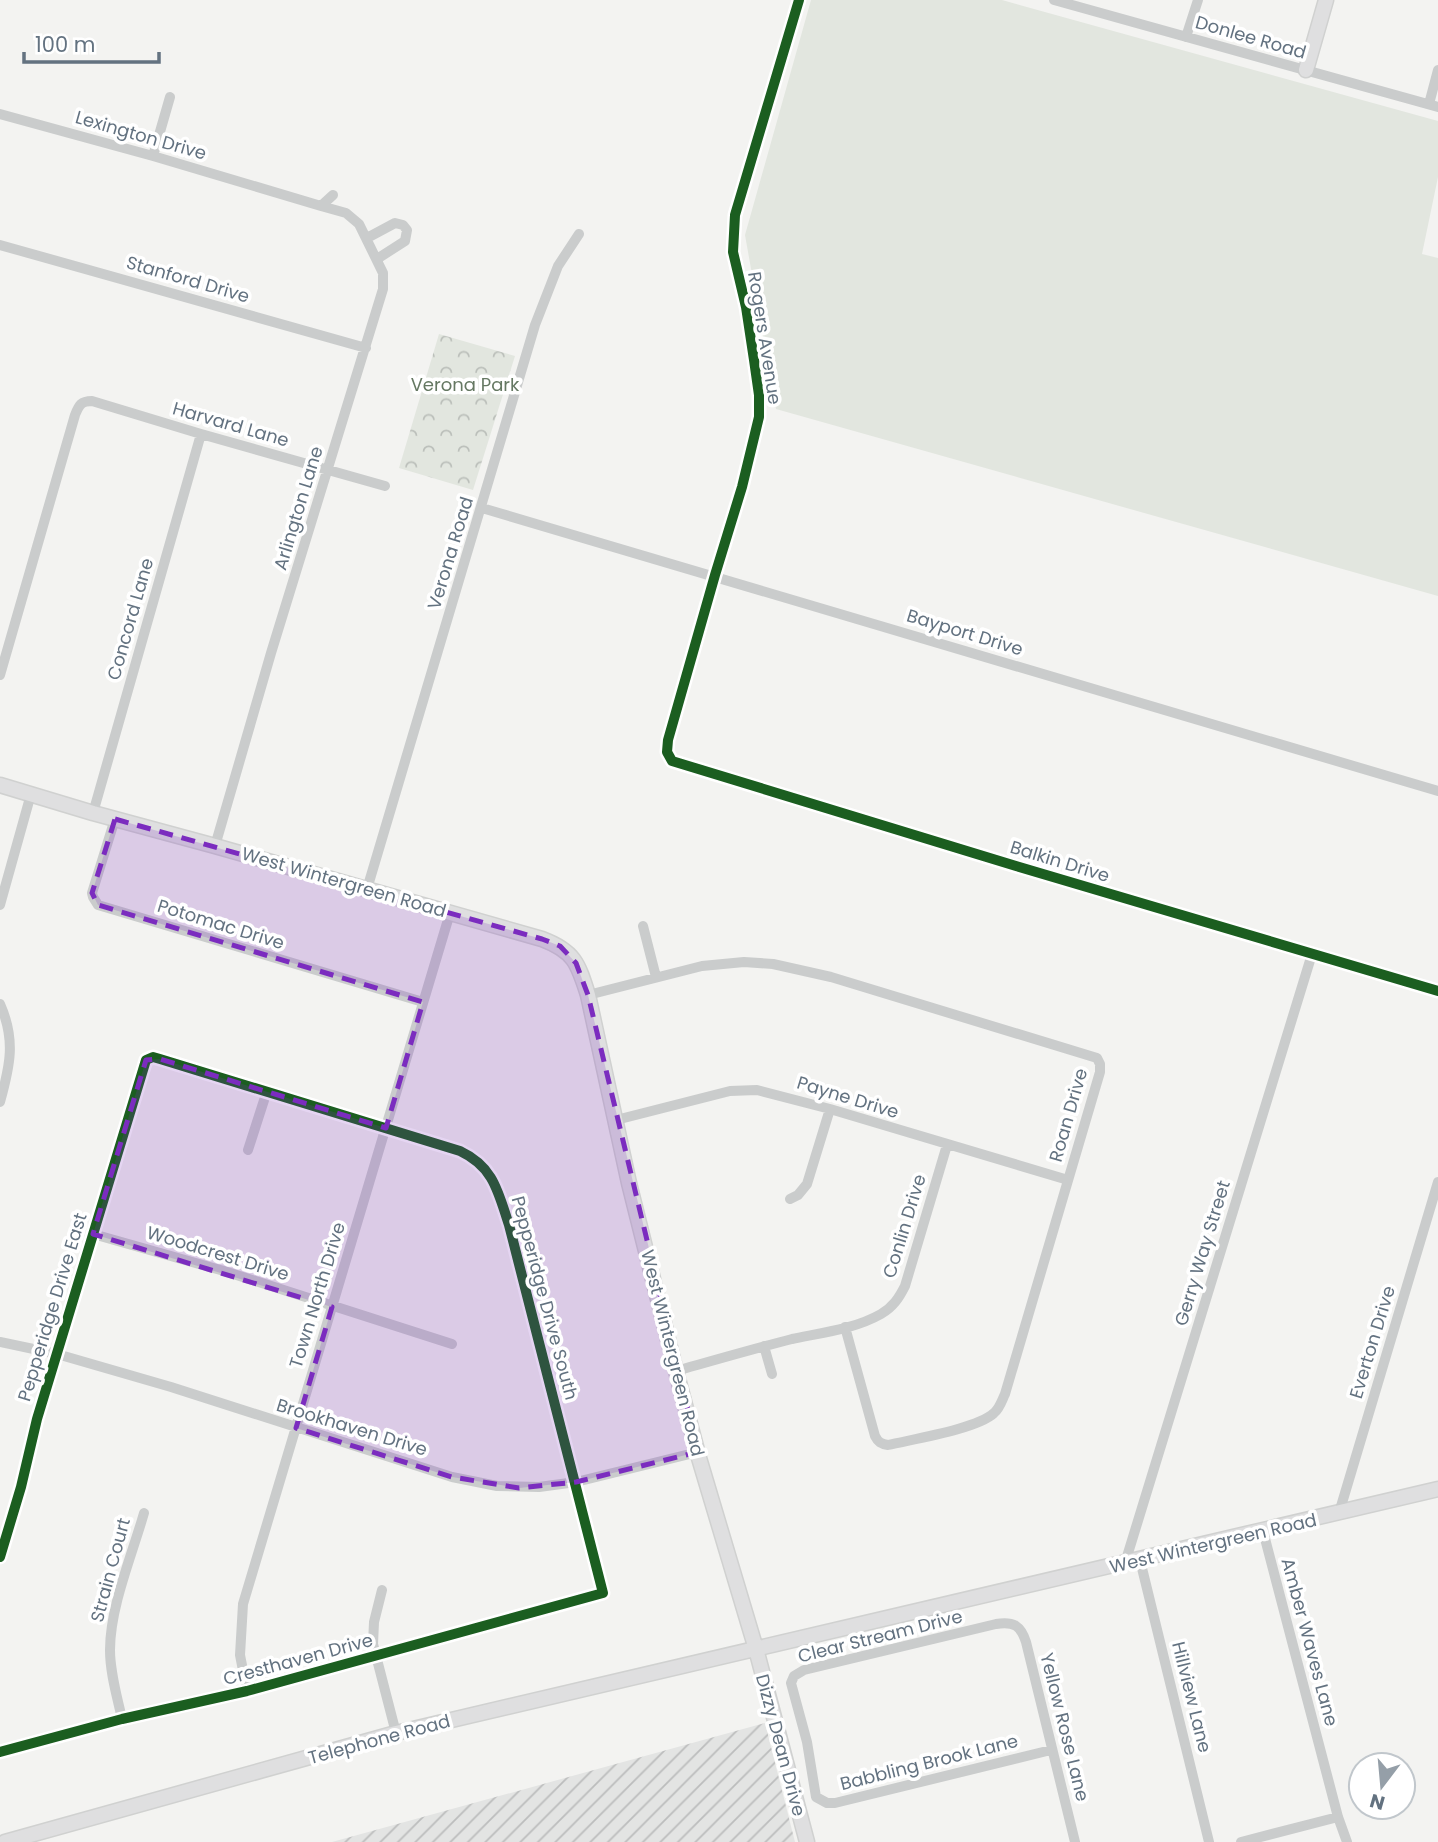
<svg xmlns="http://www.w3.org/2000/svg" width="1438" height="1842" font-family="Poppins,sans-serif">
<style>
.industrial{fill:url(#industrial-furrows)}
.green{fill:#e2e6df}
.park{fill:url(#park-crowns)}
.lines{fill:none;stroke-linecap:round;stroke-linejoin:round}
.secondary-casing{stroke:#d0d1d0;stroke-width:17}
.street{stroke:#cacccc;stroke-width:10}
.secondary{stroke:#dfdfe0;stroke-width:14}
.cycleway-casing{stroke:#fff;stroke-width:15}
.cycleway{stroke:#1b5e20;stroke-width:10}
.marked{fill:#7b2cbf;fill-opacity:0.2;stroke:#7b2cbf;stroke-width:5;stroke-dasharray:14 9;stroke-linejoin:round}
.labels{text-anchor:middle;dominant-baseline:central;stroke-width:7;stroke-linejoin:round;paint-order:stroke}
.street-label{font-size:18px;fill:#637280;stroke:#fff}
.park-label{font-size:18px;fill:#657862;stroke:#fff}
</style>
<defs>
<pattern id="industrial-furrows" width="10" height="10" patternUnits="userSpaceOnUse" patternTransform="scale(1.75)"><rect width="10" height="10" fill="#e3e4e3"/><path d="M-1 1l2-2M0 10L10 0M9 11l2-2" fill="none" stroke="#bcbdbd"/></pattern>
<pattern id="park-crowns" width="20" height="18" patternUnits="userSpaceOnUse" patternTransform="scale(1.75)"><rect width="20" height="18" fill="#e2e6df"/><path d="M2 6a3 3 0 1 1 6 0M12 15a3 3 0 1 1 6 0" fill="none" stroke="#bbbfba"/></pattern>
</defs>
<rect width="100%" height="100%" fill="#f3f3f1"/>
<path class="industrial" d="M765,1723l30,119h-463z"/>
<path class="green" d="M811,0h191l436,121v56l-16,77 16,4v338l-662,-187 -31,-174z"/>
<path class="park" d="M439,334l76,22 -42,134 -74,-22z"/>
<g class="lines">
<defs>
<path id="secondary" d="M1306,70l20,-70
M0,785l93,28 122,33 327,93c32,12 36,24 46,56l41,188 47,188 23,87 57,191 51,193
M5,1842l391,-109 1042,-244"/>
</defs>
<use href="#secondary" class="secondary-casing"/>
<path class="street" d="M799,0l-64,215 -2,37 13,55 8,53 5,35v22l-17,70 -27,88 -47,165 -1,12 5,9 344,105 422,125
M1054,0l384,107
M1186,37l12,-37
M1429,104l9,-34
M0,114l153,42 168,50 12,-11
M153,156l17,-59
M367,238l28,-15 8,2 4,5 -2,11 -28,18
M0,245l366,103
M482,508l956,283
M0,675l75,-260c4,-10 6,-14 17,-14l109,33 184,52
M93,813l108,-379
M115,819l-23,74 1,4 5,8 325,97
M215,846l56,-193 112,-364v-16l-24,-49 -13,-11 -25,-7
M367,889l168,-564 23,-59 21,-32
M0,905l31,-111
M643,926l13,51
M588,995l114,-29 42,-4 29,2 58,13 266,81 3,6v8l-95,322c-3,6 -5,14 -11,19 -17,16 -81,26 -106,32 -7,-1 -10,-3 -13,-9l-30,-109
M0,1004c16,36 10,62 0,98
M616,1120l114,-29 27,-1 73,19 238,71
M248,1150l19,-59
M790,1199l8,-4 9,-11 23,-75
M93,1234l131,37 228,73
M0,1342l57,12 114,33 281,90 45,9 42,1 37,-5 122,-30
M764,1346l8,28
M676,1371c39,-11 77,-22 116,-32 29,-6 63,-10 89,-25 12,-7 18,-16 24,-28l42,-141
M1339,1513l99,-331
M1263,1531l75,286 9,25
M0,1557l21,-70 16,-68 109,-359 7,-3 7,2 300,92c34,16 38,41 49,74l94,368 -356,98 -125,28 -122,33
M1140,1560l69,282
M1125,1563l187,-609
M382,1590l-8,32 -1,22 23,89
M247,1691l-7,-36 3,-51 207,-691
M122,1719c-5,-23 -12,-46 -12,-69 0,-43 22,-95 34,-137
M1051,1750l-216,53h-8l-11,-6 -9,-55 -16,-59 3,-7 10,-6 192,-46c18,-3 25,2 30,18l49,200
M1241,1842l97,-25"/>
<use href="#secondary" class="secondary"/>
<defs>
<path id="cycleway" d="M799,0l-64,215 -2,37 13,55 8,53 5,35v22l-17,70 -27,88 -47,165 -1,12 5,9 344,105 422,125
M0,1557l21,-70 16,-68 109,-359 7,-3 7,2 300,92c34,16 38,41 49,74l94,368 -356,98 -125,28 -122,33"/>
</defs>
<use href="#cycleway" class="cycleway-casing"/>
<use href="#cycleway" class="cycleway"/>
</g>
<path class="marked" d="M115,819l427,120 18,7 16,17 12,32 110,457 -122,30 -57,6 -67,-11 -156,-49 36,-121 -239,-73 53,-174 14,-1 226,69 37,-126 -325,-97 -6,-12z"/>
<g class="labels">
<g class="street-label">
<text transform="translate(1251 37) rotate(16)">Donlee Road</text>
<text transform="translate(141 135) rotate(16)">Lexington Drive</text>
<text transform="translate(188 279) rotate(16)">Stanford Drive</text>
<text transform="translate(765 338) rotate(81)">Rogers Avenue</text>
<text transform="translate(231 424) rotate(16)">Harvard Lane</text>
<text transform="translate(298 508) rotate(-73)">Arlington Lane</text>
<text transform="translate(450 553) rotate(-73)">Verona Road</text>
<text transform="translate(130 619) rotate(-74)">Concord Lane</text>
<text transform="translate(965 632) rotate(17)">Bayport Drive</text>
<text transform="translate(1060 861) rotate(17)">Balkin Drive</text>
<text transform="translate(344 882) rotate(16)">West Wintergreen Road</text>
<text transform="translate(221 924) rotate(17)">Potomac Drive</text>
<text transform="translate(848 1097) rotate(17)">Payne Drive</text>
<text transform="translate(1068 1115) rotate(-74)">Roan Drive</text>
<text transform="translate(904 1226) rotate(-73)">Conlin Drive</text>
<text transform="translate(218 1253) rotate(17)">Woodcrest Drive</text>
<text transform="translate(1202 1253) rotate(-73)">Gerry Way Street</text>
<text transform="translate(317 1295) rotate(-73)">Town North Drive</text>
<text transform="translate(545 1298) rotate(75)">Pepperidge Drive South</text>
<text transform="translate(52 1307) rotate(-73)">Pepperidge Drive East</text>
<text transform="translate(1372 1342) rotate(-73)">Everton Drive</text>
<text transform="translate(673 1353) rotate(76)">West Wintergreen Road</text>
<text transform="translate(352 1427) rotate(17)">Brookhaven Drive</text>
<text transform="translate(1213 1543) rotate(-13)">West Wintergreen Road</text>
<text transform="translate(110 1570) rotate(-75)">Strain Court</text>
<text transform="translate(880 1636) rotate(-14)">Clear Stream Drive</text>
<text transform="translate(1310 1642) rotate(75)">Amber Waves Lane</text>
<text transform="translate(298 1659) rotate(-15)">Cresthaven Drive</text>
<text transform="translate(1192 1697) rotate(76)">Hillview Lane</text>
<text transform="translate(1065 1727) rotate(76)">Yellow Rose Lane</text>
<text transform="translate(379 1739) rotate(-15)">Telephone Road</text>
<text transform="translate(781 1745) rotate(75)">Dizzy Dean Drive</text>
<text transform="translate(929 1762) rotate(-14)">Babbling Brook Lane</text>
</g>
<g class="park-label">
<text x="465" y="384">Verona Park</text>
</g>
</g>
<g transform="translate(1382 1786) rotate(196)"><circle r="33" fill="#ffffff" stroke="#c1c7cc" stroke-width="2"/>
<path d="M0-5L12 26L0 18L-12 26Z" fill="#959fa8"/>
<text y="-10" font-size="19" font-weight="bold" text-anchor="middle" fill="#637280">N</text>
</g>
<path d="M24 52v10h135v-10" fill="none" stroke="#637280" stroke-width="3.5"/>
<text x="35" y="52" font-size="21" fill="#637280" stroke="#ffffff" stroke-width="5" paint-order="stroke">100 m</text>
</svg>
